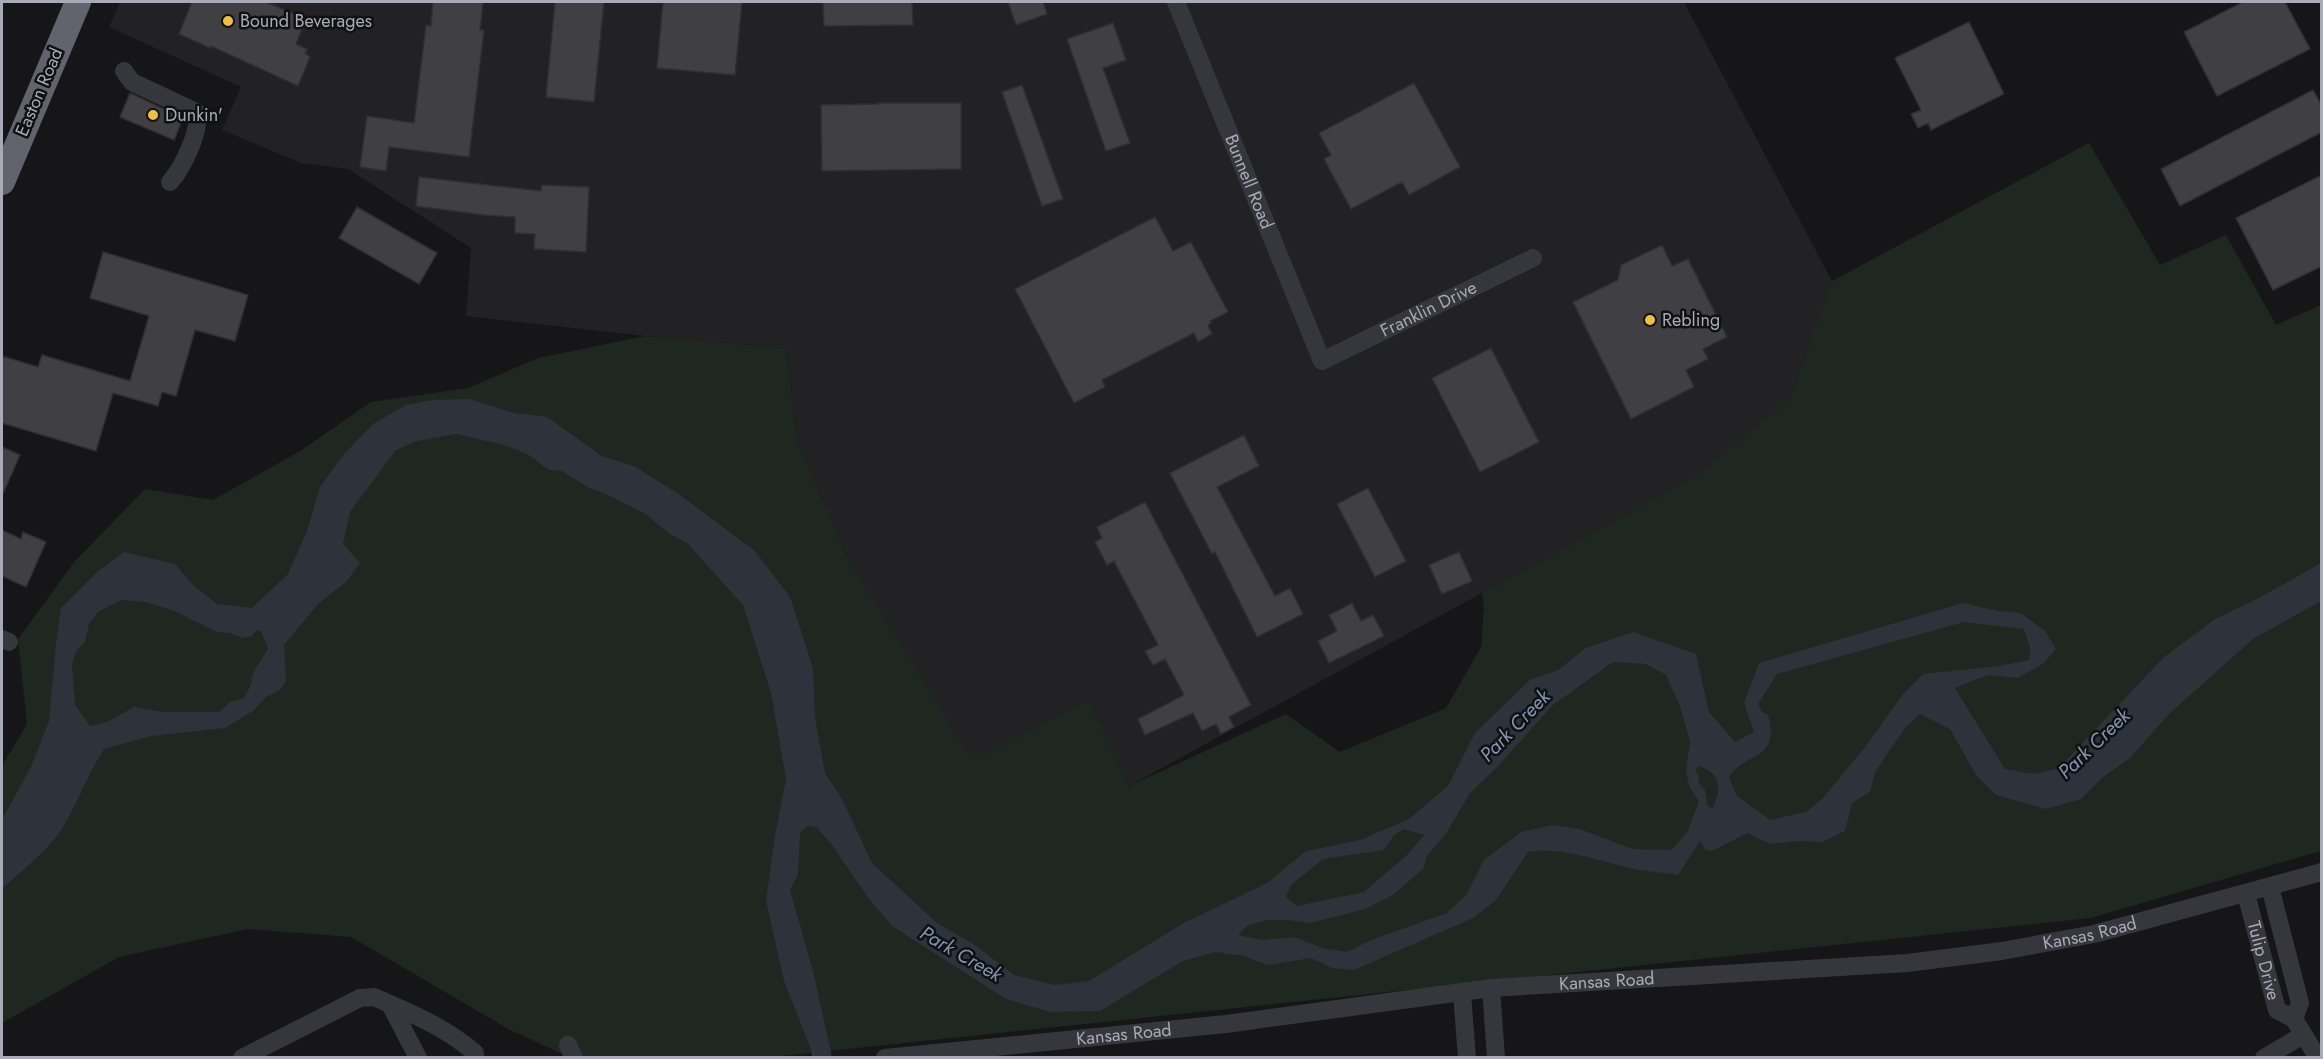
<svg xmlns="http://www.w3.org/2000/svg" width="2323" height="1059" font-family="Jost,sans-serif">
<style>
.built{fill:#222124}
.green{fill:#1f2721}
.water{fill:#2c333b;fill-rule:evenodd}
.building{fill:#404044;stroke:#302f33;stroke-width:1.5}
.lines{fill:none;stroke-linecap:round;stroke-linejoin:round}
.minor{stroke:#36373c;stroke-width:18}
.highway{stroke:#62646d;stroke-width:26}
.poi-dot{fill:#f0c035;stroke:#111012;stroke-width:2}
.labels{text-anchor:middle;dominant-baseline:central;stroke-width:5;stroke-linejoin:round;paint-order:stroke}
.poi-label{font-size:18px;fill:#a7abb7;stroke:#111012;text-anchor:start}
.street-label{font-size:18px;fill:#a7abb7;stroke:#111012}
.water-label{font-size:20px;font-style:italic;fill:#7f96b2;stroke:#111012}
</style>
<rect width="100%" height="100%" fill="#161517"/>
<path class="built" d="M120,2h1564l148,279 -42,117 -96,79 -565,309 -40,-84 -116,58 -127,-205 -49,-116 -11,-91 -141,-12 -179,-20 5,-68 -123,-79 -47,-6 -79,-33 19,-43 -132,-60z"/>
<path class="green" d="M2089,143l71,122 66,-30 50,90 45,-20v546l-230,67 -1328,140 -194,-1 -59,-27 -159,-93 -103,-8 -129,28 -117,66v-257l25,-42 -9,-85 57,-78 70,-72 68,11 87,-49 71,-49 97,-14 70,-30 107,-22 141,12 11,91 49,116 127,205 116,-59 40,85 157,-72 54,38 106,-44 35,-61 3,-40 -2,-14 212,-116 96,-79 42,-117z"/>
<path class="water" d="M469,399l45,14 33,4 55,39 32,10 46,29 75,56 35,46 23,71 2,49 10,56 17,26 30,64 65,60 38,22 39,30 40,10 35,-4 95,-58 83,-40 39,-32 54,-11 49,-21 39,-33 27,-53 55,-53 28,-10 28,-22 47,-16 63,22 13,58 26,30 19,-10 -10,-29 15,-40 204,-60 35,8 23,2 24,18 11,18 -12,14 -26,15 -30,-3 -33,13 50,81 29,5 25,-6 105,-111 51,-38 44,-21 62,-35v38l-68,38 -83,74 -40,45 -28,20 -21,21 -35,10 -50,-14 -20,-20 -26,-46 -30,-15 -15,14 -30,44 -5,20 -18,11 -7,28 -23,11 -23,-1 -29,3 -23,-11 -35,18 -7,-1 -5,-9 -22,34c-13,-2 -26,-3 -38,-5 -32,-6 -82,-25 -112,-18l-32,48 -23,18 -119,52 -22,-2 -21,-10 -43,7 -24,-9 -29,-4 -32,9 -83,50 -50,1 -44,-13 -114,-73 -23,-27 -37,-54 -16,-18 -9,-1 -7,7 -2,41 -8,16 23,81 19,86h-20l-1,-8 -27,-68 -18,-80 9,-65 11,-57 -15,-86 -28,-88 -56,-62 -19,-10 -22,-19 -40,-20 -17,-6 -27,-17 -13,-1 -20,-15 -25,-10 -48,-11 -39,7 -21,9 -46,62 -7,32 17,19 -14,19 -27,21 -35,42 2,36 -6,9 -14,7 -13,14 -28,17 -74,8 -47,13c-16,25 -26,53 -41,78 -12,21 -43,45 -61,62v-70l29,-52 18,-46 7,-77 5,-36 36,-36 27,-20 51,12 18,21 24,19 35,4 36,-34 19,-43 13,-44 23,-32 30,-31 33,-19 27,-5zM121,600l24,2 27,8 45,22 13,1 12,5 10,-2 4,-6 5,1 7,18 -14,22 -4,16 -6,11 -14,4 -11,10h-56l-29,-5 -27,15 -17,4 -15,-21 -3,-41 5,-14 8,-8 4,-18 9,-12zM1964,622l60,7 6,19 -1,12 -30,6 -76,8 -20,20 -38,53 -43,52 -16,13 -36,8 -34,-25 -7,-18c17,-26 52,-16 39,-62l-6,-3 -4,-8 19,-30zM1613,662l33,2 20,11 15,34 9,33 -4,29 3,15 10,15 -12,31 -15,18 -40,-1 -52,-20 -27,-4 -32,7 -37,28 -18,35 -19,18 -76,27 -24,12 -25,-4 -27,-11 -33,3 -24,-5 9,-9 19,-6h22l22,3 55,-14 28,-14 30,-26 4,-13 20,-24 23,-39 27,-26 56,-62zM1698,766c24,7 24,23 14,43l-5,-5 -2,-14 -6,-7 -1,-9 -3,-3zM1404,829l20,6 -17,20 -43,37 -67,14 -11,-9 5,-12 32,-26 61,-9 10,-15z"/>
<path class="building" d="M192,2h74l40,17 -10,25 11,5 -2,4 5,4 -12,29 -87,-40 -1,2 -31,-14z
M433,2h50l-3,28h4l-15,127 -80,-10 -3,24 -26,-4 7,-51 47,7 12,-98 5,1z
M555,2h49l-10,100 -48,-5z
M663,2h79l-7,73 -78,-7z
M823,2h89l1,23 -89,1z
M1008,2h35l4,12 -31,11z
M2243,2h42l25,47 -93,47 -33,-64z
M1969,22l35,72 -73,36 -3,-7 -10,5 -7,-14 10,-4 -26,-52z
M1113,23l13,37 -23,8 27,75 -24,8 -39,-112z
M1414,83l46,84 -51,28 -7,-13 -51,27 -27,-50 7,-4 -12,-22z
M1022,85l41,114 -21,7 -40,-114z
M2313,90l9,16v26l-142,74 -19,-37z
M130,93l53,25 -9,22 -54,-23z
M878,103h83v66l-139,2 -1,-66 57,-1z
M2322,175v91l-49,24 -37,-72z
M419,177l122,14 1,-6 47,2 -3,65 -52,-3 1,-15 -20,-1v-16l-31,-2 -68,-9z
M357,207l80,46 -18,31 -80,-46z
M1155,217l18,34 18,-9 37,70 -18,9 1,2 -3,2 4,9 -14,8 -4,-9 -92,47 3,7 -31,16 -59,-114z
M1662,245l10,21 16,-7 39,78 -24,12 5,10 -22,11 8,17 -63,32 -58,-117 45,-22 3,-15z
M103,252l145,43 -13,46 -40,-11 -19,66 -14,-4 -4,14 -45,-13 -17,58 -94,-28v-67l36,11 4,-12 88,26 19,-65 -59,-18z
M1491,348l48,94 -59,30 -48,-94z
M1244,435l15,31 -42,21 58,109 15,-8 13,26 -46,23 -42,-85 -3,2 -42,-81z
M2,447l18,8 -18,41z
M1368,488l38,73 -31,16 -38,-73z
M1145,502l106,203 -22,12 5,10 -13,7 -5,-10 -14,7 -9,-18 -48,22 -7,-16 46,-24 -19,-36 -12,6 -8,-14 13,-6 -44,-84 -7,4 -12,-23 7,-4 -5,-11z
M2,530l19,9 2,-7 23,10 -20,45 -24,-11z
M1459,552l13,29 -30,13 -13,-29z
M1352,603l9,18 12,-6 11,21 -55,27 -11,-22 19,-10 -8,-16z"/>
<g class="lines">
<g class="minor">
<path id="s1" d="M1176,2l146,359 211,-103"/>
<path d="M124,71l8,11 64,30c6,17 -14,57 -26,70"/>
<path d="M2,639l7,3"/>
<path d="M2270,887l30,116 -6,16"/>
<path id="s2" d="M2246,894l31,116 17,9 24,39"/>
<path d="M1491,988l5,70"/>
<path d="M1462,993l5,65"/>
<path d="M568,1045l6,13"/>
<path d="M242,1058l118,-60 14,-1 16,7"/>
<path d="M418,1058l-28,-54c30,13 60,27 85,49v5"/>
<path id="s3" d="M885,1058l341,-34 265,-36 416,-25 95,-12 92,-17 228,-62"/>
<path d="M2264,1058l39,-23"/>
</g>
<path class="highway" d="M2,182l76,-180"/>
</g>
<g class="poi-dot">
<circle cx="228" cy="21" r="6"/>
<circle cx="153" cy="115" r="6"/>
<circle cx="1650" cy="320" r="6"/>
</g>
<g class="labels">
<g class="poi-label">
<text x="240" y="21">Bound Beverages</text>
<text x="165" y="115">Dunkin'</text>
<text x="1662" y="320">Rebling</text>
</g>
<g class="street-label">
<text transform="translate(39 92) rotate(-67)">Easton Road</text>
<text stroke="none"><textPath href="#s1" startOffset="194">Bunnell Road</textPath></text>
<text stroke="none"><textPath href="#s1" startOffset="506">Franklin Drive</textPath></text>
<text stroke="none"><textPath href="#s3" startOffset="1212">Kansas Road</textPath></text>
<text stroke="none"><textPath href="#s2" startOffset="69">Tulip Drive</textPath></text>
<text stroke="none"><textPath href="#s3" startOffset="726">Kansas Road</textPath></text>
<text stroke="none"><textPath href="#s3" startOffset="240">Kansas Road</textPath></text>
</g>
<g class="water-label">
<text transform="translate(1515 726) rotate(-46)">Park Creek</text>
<text transform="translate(2094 744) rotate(-44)">Park Creek</text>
<text transform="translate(961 954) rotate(30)">Park Creek</text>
</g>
</g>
<rect width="2323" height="1059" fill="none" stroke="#a7abb7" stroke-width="6"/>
</svg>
